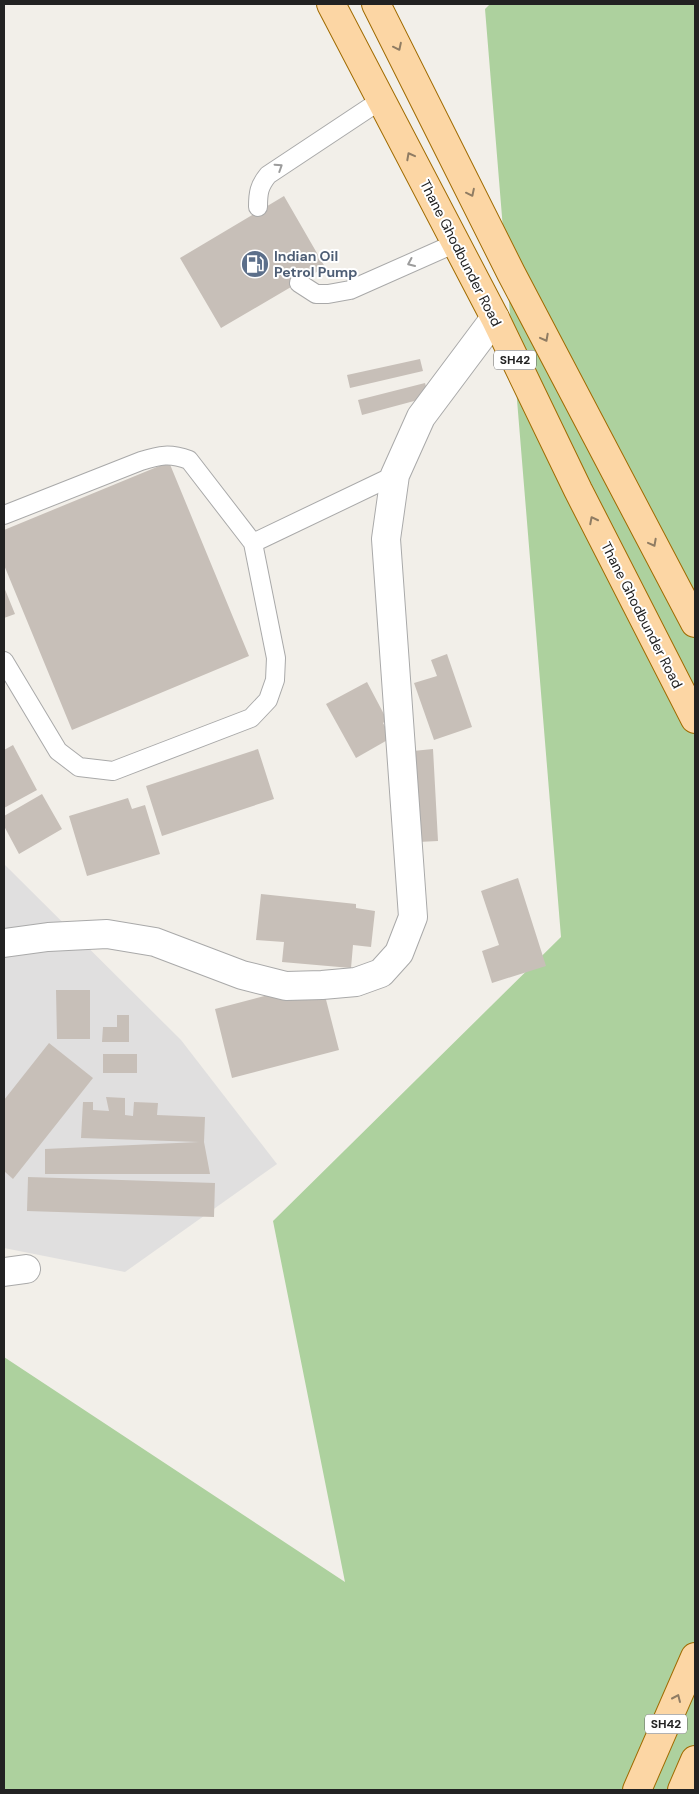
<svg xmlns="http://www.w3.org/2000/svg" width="699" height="1794" font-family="'DM Sans',sans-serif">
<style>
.residential{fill:#e0dfdf}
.forest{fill:#add19e}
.building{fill:#c7bfb8}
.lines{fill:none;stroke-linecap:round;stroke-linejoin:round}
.service-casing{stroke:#a9a9a9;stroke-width:20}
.minor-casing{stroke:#a9a9a9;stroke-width:30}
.primary-casing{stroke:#a06b00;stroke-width:30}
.service{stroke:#fff;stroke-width:18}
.minor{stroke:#fff;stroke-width:28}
.primary{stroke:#fcd6a4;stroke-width:28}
.oneway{stroke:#8f7c63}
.oneway2{stroke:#9c9c9c}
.labels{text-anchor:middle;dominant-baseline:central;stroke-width:4;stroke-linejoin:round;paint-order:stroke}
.shield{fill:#fff;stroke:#646464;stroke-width:1}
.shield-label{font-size:12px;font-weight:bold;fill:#222}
.street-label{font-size:14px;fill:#222;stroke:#fff}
.service-label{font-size:14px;font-weight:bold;fill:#4e5e75;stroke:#fff;text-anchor:start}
</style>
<rect width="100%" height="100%" fill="#f2efe9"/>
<path class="residential" d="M4,864l177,176 96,124 -152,108 -121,-24z"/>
<path class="forest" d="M490,4h205v1786h-691v-433l341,225 -72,-361 288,-284 -76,-928z"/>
<path class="building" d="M284,196l41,71 -104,61 -41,-70z
M420,359l3,12 -73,17 -3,-13z
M425,383l4,14 -67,18 -4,-15z
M169,462l80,194 -177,74 -68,-165v-35z
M4,587l11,27 -11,4z
M447,654l25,73 -38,13 -20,-57 23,-7 -6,-16z
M367,682l20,38 -4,3 8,15 -35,20 -30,-54z
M13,745l24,45 -33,18v-58z
M258,749l16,50 -112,37 -16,-50z
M433,749l5,92 -20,1 -5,-91z
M42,794l20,35 -43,25 -15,-28v-10z
M128,798l4,11 13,-4 15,49 -73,22 -18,-60z
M518,878l28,88 -54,17 -10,-32 17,-6 -18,-54z
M261,894l95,10v4l19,3 -4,36 -18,-2 -2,23 -69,-6 2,-20 -28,-2z
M323,988l16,62 -107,28 -17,-69 76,-20z
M56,990h34v49h-33z
M117,1015h12v27h-27l1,-15h14z
M49,1043l44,35 -80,101 -9,-8v-71z
M103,1054h34v19h-34z
M106,1097l19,1v17l8,1 1,-14 24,1 -1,12 48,2 -1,25 6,32h-165v-25l154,-7 -118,-4 2,-36h10v8l16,1z
M28,1177l187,6 -1,34 -187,-6z"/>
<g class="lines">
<defs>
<path id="service" d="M258,207c0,-14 1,-21 10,-32l113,-75
M299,283l17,11h12l22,-4 106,-47
M4,515l137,-54c19,-6 29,-8 48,-1l64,83
M4,661l54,90 21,16 34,4 138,-53 17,-18 7,-20 1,-22 -23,-115 142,-68"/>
<path id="minor" d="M4,943l44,-6 59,-3 48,8 87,33 44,11 36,-1 34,-3 25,-9 18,-20 14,-36 -27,-378 9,-64 26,-58 74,-99
M4,1272l22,-3"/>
<path id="primary" d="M331,4l164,314 83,172 117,229
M376,4l135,269 184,350
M637,1790l58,-133
M682,1790l13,-30"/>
</defs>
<use href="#service" class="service-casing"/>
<use href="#minor" class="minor-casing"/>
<use href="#primary" class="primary-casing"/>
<use href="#service" class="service"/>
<use href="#minor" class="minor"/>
<use href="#primary" class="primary"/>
</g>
<defs><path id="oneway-chevron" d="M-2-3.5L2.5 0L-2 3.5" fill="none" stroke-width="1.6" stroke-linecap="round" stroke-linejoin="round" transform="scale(1.25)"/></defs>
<g class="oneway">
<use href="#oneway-chevron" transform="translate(398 47) rotate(64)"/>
<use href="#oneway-chevron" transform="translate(410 156) rotate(-118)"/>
<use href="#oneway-chevron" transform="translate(471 193) rotate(64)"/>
<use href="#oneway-chevron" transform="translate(545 338) rotate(62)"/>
<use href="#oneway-chevron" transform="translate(593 520) rotate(-117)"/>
<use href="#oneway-chevron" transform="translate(653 543) rotate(62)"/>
<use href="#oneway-chevron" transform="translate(677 1698) rotate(-66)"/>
</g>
<g class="oneway2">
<use href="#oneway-chevron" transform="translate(279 167) rotate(-33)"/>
<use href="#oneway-chevron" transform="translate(411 263) rotate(156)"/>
</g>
<defs>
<symbol id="fuel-disc" viewBox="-11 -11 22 22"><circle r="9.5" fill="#5c6f8a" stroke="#fff"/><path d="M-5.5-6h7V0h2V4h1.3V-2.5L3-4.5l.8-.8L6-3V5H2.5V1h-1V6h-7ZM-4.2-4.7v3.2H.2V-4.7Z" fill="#fff"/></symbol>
</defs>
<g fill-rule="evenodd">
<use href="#fuel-disc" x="239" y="248" width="32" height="32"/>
</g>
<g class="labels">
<g class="shield">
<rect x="494" y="350.5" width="42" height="19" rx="4"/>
<rect x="645" y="1714.5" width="42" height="19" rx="4"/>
</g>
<g class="shield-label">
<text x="515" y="360">SH42</text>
<text x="666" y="1724">SH42</text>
</g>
<g class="street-label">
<text transform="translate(461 253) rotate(63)">Thane Ghodbunder Road</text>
<text transform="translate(642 615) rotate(63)">Thane Ghodbunder Road</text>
</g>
<g class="service-label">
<text x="274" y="256">Indian Oil<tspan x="274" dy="16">Petrol Pump</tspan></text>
</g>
</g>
<rect width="699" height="1794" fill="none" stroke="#222222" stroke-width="10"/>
</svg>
